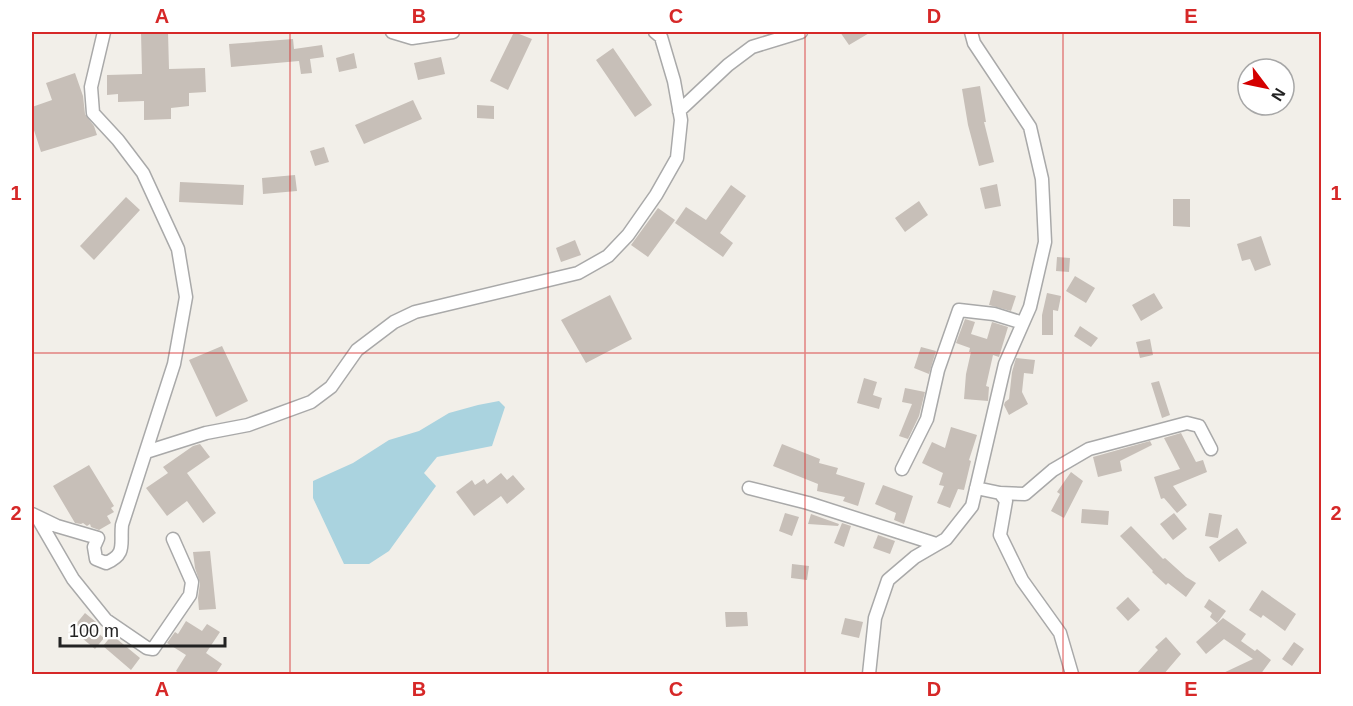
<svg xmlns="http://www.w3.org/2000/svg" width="1353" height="706" font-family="Helvetica,sans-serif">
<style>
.water{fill:#aad3df}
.building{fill:#c7bfb8}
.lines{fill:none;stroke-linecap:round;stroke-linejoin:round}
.minor-casing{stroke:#a9a9a9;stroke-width:15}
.minor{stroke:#fff;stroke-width:12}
.grid{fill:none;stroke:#d62828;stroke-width:1.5;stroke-opacity:0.55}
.neatline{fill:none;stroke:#d62828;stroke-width:2}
.grid-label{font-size:20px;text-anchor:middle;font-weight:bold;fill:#d62828}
</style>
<rect width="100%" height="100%" fill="#f2efe9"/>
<path class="water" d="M499,401l6,6 -13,39 -55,11 -13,16 12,13 -47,65 -20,13h-25l-31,-66v-17l40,-18 36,-23 30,-9 30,-18 29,-8z"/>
<path class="building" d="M141,32h27l1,37 36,-1 1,24 -17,1v13l-18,2v11l-27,1v-19l-26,1v-8l-11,1v-20l35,-1z
M514,32l18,7 -24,51 -18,-9z
M840,32h31l-22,13z
M293,39l1,10 28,-4 2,12 -14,2 2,14 -11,1 -2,-13 -68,6 -2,-23z
M613,48l39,57 -17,12 -39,-57z
M354,53l3,15 -18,4 -3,-14z
M441,57l4,17 -27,6 -4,-17z
M75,73l8,23 2,18 9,12 3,9 -56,17 -9,-28v-17l20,-7 -6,-17z
M980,86l6,36h-2l10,40 -15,4 -11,-41 -6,-36z
M413,100l9,19 -58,25 -9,-19z
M477,105l17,1v13l-17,-1z
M324,147l5,15 -14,4 -5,-15z
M295,175l2,16 -34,3 -1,-16z
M180,182l64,3 -1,20 -64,-3z
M997,184l4,22 -16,3 -5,-21z
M731,185l15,11 -26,37 13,10 -10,14 -48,-34 11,-16 20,13z
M126,197l14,13 -46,50 -14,-14z
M1173,199h17v28l-17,-1z
M919,201l9,14 -23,17 -10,-14z
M658,208l17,12 -27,37 -17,-12z
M1261,236l10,29 -16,6 -5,-12 -8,2 -5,-17z
M575,240l6,15 -20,7 -5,-14z
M1057,257l13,1 -1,14 -13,-1z
M1075,276l20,12 -9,15 -20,-12z
M993,290l23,6 -5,15 -22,-6z
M1047,293l14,3 -3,15 -5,-1v25h-11v-20z
M1154,293l9,15 -22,13 -9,-16z
M610,295l22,44 -46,24 -25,-43z
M965,319l10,3 -4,12 16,5 5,-17 16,5 -9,30 -6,-2 -7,31 3,1 -1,14 -24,-2 2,-25 5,-22h-2l1,-4 -14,-5z
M1080,326l18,12 -7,9 -17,-11z
M1150,339l3,16 -13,3 -4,-16z
M222,346l26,55 -32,16 -27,-57z
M921,347l15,4 -7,23 -15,-6z
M1016,358l19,2 -2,14 -9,-1 -2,19 6,12 -19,11 -5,-10 1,-3 4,-3 3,-27z
M864,378l13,4 -4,13 9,3 -3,11 -22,-6z
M1159,381l11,34 -8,3 -11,-35z
M905,388l20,4 -6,24 -11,23 -9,-3 13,-32 -10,-2z
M951,427l26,8 -8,25 2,1 -7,29 -6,-1 -8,19 -13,-5 7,-17 -5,-1 4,-12 -21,-10 10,-21 13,6z
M1181,433l15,29 7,-2 4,12 -34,14 14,19 -10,8 -13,-15 -3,1 -7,-22 26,-8 -16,-31z
M1150,441l2,4 -32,16 2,10 -24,6 -5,-20z
M200,444l10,13 -23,16 29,40 -13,10 -16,-22 -20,15 -21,-28 22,-15 -5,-6 30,-21z
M782,444l38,15 -1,4 19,5 -2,6 29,9 -7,23 -15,-5 2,-4 -28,-6 1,-7 -45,-18z
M89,465l25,41 -3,2 3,4 -7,4 4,7 -12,7 -8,-3 -1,-3 -3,2 -4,-3 -2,1 -6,-1 -22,-37z
M1071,472l12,9 -19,37 -13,-7 9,-17 -3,-2z
M501,473l6,7 6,-5 12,14 -18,15 -6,-8 -27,20 -18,-24 16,-12 3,5 9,-6 3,5z
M883,485l30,11 -9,28 -10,-4 2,-7 -21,-9z
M1082,509l27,2 -1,14 -27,-2z
M785,513l14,4 -7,19 -13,-5z
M1174,513l13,16 -14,11 -13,-16z
M1209,513l13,2 -4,23 -13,-2z
M811,514l28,10 -1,2 -30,-2z
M842,523l9,3 -7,21 -10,-4z
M1131,526l32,33 2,-1 21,19 10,6 -10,14 -18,-14 -2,2 -14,-13 1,-1 -33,-35z
M1237,528l10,15 -28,19 -10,-15z
M878,535l17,6 -5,13 -17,-6z
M210,551l6,58 -17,1 -1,-12 2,-15 -5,-15 -2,-16z
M792,564l17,2 -2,14 -16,-2z
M1262,590l34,24 -11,17 -22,-16 -2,3 -12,-8z
M1128,597l12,13 -12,11 -12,-13z
M1209,599l17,12 -9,12 -7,-6 2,-4 -8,-6z
M725,612h22l1,14 -22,1z
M85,613l11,9 -4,6 12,10 -9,11 -19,-16 4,-5 -4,-4z
M845,618l18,4 -4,16 -18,-4z
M1223,618l23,16 -5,7 14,10 2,-2 14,11 -11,15h-41l34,-16 -29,-20 -18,15 -10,-12z
M186,621l16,10 5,-7 13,8 -14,21 16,11 -7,11h-34l-5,-4 10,-16 -19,-12 8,-11 3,2z
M112,635l28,23 -9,12 -28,-24z
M1166,637l15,17 -18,21h-28l23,-25 -3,-3z
M1294,642l10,7 -12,17 -10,-7z"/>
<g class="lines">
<defs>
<path id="minor" d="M392,32l20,6 41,-6
M679,111l49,-46 24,-18 49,-15
M146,452l60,-19 42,-8 63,-23 20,-15 26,-37 37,-28 21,-10 163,-39 30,-17 20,-21 28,-40 21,-37 4,-38 -7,-39 -13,-44 -6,-5
M902,469l25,-50 11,-49 21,-60 35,4 29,9
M749,488l59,15 128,41
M976,488l24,5 6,8 -6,34 22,45 38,53 12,41
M1000,493l25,1 28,-24 36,-21 98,-26 12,3 12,23
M32,514l25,12 41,12 -4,9 2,12 10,4c21,-9 14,-19 16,-38l52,-161 12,-67 -8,-48 -35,-76 -25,-33 -25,-27 -2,-26 13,-55
M37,517l36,62 33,41 41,28 6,1 37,-54 2,-13 -19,-43
M869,674l6,-56 13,-38 27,-23 31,-18 26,-33 33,-142 25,-57 15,-65 -3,-63 -12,-52 -56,-84 -3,-11"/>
</defs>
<use href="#minor" class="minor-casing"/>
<use href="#minor" class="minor"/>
</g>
<path class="grid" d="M290,32v642M548,32v642M805,32v642M1063,32v642M32,353h1290"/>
<rect width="1353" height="706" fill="none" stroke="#ffffff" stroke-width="66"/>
<g transform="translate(1266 87) rotate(122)"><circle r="28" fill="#ffffff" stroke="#a7a7a7" stroke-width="1.5"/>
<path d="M0-4.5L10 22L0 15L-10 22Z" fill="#d40000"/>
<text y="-9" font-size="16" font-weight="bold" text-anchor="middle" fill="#222222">N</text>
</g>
<path d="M60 637v9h165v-9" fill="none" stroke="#222222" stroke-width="3"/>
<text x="69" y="637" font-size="18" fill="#222222" stroke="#ffffff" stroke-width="4.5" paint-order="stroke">100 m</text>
<rect x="33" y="33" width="1287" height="640" class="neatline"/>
<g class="grid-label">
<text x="162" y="23">A</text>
<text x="419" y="23">B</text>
<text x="676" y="23">C</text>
<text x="934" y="23">D</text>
<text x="1191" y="23">E</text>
<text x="16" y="200">1</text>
<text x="1336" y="200">1</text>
<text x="16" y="520">2</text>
<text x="1336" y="520">2</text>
<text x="162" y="696">A</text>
<text x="419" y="696">B</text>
<text x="676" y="696">C</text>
<text x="934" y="696">D</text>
<text x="1191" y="696">E</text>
</g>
</svg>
